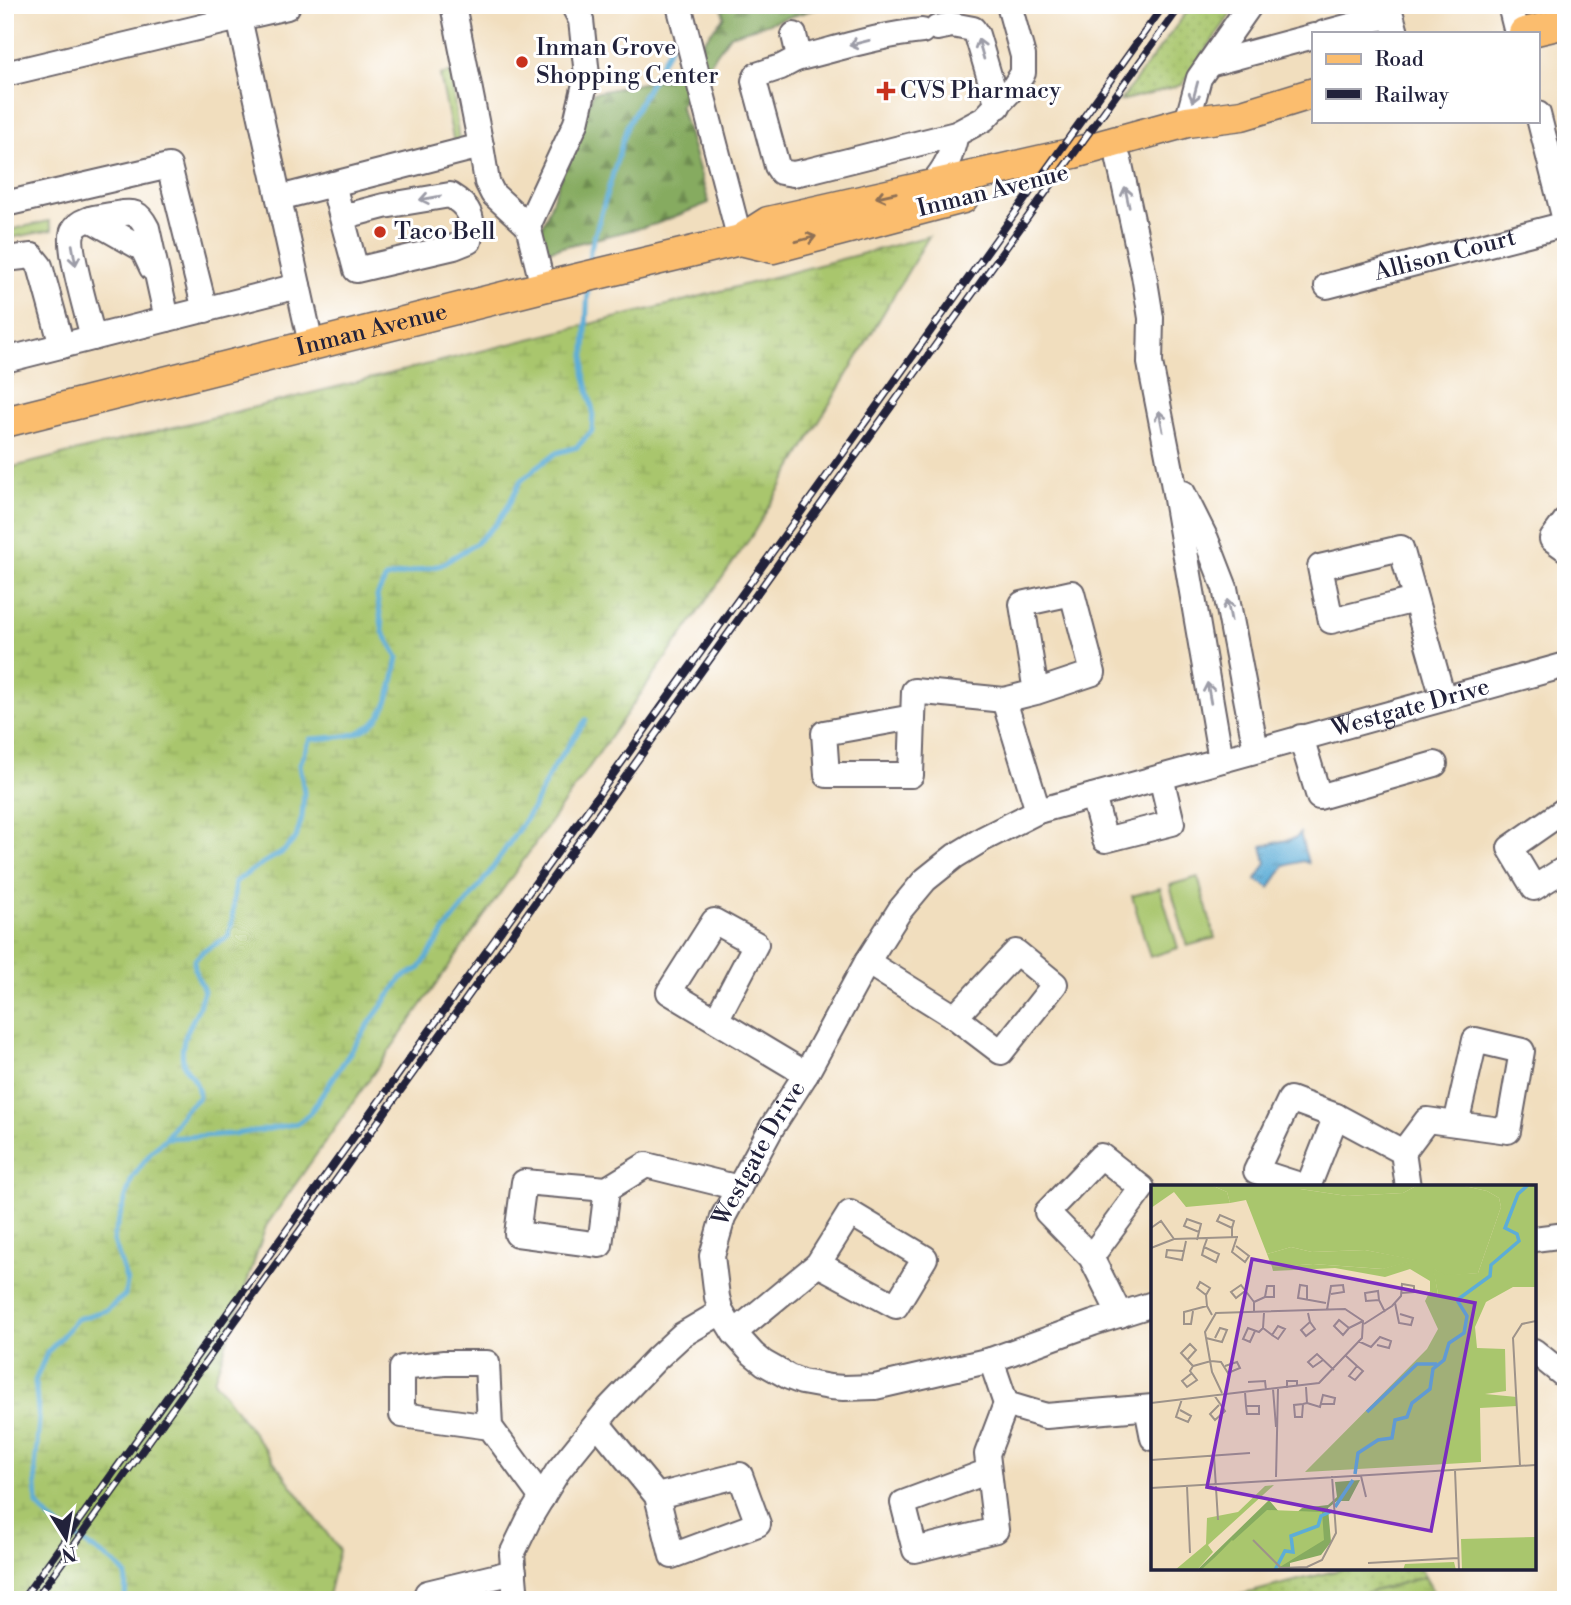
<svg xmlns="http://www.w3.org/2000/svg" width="1571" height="1605" font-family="'Libre Bodoni',serif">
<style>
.grass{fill:url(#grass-dots);stroke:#667454;stroke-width:2}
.forest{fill:url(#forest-firs);stroke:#54664e;stroke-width:2}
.wetland{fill:url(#wetland-marsh);stroke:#667454;stroke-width:2}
.garden{fill:#a9c66d;stroke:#667454;stroke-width:2}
.water{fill:url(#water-ripples);stroke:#406889;stroke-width:2}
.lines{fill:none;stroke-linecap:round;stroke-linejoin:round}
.stream{stroke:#5dadd7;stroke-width:5}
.minor-casing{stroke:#6a6469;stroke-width:28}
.major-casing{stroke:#6a6469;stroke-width:33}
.minor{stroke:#fff;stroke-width:24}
.major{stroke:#fbbd6e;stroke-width:30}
.rail-casing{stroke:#22223b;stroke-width:8}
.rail{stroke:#fff;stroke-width:5;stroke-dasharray:16;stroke-linecap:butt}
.oneway{stroke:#9c9ca7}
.oneway2{stroke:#8e7054}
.poi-dot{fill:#c8321e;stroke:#fff;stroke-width:2.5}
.labels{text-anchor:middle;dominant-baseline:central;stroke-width:6;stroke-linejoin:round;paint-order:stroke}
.poi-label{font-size:24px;fill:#22223b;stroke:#fff;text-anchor:start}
.street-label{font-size:24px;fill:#22223b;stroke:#fff}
.inset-river{fill:none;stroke:#5dadd7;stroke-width:3.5}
.inset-road{fill:none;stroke:#9e938a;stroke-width:2}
.view{fill:#7b2cbf;fill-opacity:0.15;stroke:#7b2cbf;stroke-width:3.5}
.inset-edge{fill:none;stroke:#22223b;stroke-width:3.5}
</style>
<defs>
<pattern id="grass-dots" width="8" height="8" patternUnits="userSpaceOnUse" patternTransform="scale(1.75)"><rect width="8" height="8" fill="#a9c66d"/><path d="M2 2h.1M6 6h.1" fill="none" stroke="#91aa5f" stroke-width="1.8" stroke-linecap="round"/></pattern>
<pattern id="forest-firs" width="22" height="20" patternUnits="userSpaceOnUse" patternTransform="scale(1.75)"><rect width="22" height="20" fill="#86ab60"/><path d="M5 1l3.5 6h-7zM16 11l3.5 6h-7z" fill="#6d8b50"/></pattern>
<pattern id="wetland-marsh" width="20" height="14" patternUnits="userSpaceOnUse" patternTransform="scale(1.75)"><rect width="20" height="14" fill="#a9c66d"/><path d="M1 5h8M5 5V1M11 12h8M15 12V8" fill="none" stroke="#91aa5f"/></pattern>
<pattern id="water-ripples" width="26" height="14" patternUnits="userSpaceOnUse" patternTransform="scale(1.75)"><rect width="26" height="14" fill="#5dadd7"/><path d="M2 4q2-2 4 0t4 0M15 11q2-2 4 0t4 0" fill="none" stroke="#4c8cb0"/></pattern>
</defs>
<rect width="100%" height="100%" fill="#fff"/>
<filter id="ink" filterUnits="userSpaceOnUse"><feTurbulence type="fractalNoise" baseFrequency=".0143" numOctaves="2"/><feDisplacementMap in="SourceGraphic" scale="14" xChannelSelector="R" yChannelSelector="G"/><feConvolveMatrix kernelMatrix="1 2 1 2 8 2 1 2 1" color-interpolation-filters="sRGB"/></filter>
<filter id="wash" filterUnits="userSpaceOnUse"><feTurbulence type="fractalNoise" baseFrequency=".00686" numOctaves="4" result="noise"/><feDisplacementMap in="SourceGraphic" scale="28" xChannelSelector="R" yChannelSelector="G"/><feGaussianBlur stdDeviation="1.57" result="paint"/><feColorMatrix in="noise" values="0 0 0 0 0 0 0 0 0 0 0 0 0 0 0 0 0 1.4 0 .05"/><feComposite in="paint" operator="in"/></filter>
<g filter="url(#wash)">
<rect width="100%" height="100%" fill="#f1debe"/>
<path class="grass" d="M1192,5h45l-55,80 -62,16z
M1346,1568h74l5,9 -85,23h-120z"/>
<path class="forest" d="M721,5h108l-99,30 -50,70 29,98 -53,21 -110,27 -5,-21 52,-137 79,-16 52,-60z"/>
<path class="wetland" d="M929,236l-178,301 -485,689 -52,154 125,170 -12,50h-322v-1131l670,-166z
M1425,1577l13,23h-98z"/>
<path class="garden" d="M451,72l8,70 -5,1 -14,-68z
M49,221l3,9 -47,9v-8z
M1198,877l17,61 -28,8 -17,-61z
M1160,888l18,60 -28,9 -18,-61z"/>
<path class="water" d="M1300,833l8,30 -5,-2 -19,5 -14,22 -14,-8 10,-17 -4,-17 34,-8z"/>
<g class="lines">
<path class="stream" d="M589,266l1,-15 37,-125 51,-94
M166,1138l68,-4 35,-5 29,-6 12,-10 63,-95 29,-40 18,-10 25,-38 43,-55 46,-69 17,-35 35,-51
M125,1600l1,-25 -10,-11 -63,-42 -16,-17 -2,-36 4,-49 -4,-39 12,-28 30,-34 30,-9 18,-15 2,-13 -14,-44 19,-60 20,-27 14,-13 18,-27 15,-14c-1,-21 -13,-22 -16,-36 -3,-21 5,-30 13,-48 4,-7 5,-15 8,-22l-9,-21 -1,-9 9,-10 25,-14 4,-15 3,-40 28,-19 20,-11 13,-14 6,-21 2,-24 -4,-29 10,-25c14,-1 31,-1 44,-5 35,-12 38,-46 44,-77l-15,-25 -6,-36 9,-18 55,-13 34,-21 21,-20 11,-16 13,-26 17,-15 19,-14 21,-6 15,-16 1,-20 -9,-38 4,-86"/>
</g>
</g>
<g filter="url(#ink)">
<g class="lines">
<defs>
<g id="minor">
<path d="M679,5l61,235"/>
<path d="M1510,5l7,28"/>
<path d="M239,18l48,-11v-2"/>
<path d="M937,28l15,-3 21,4 4,6 21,71"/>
<path d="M1324,33l67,-18 5,18"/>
<path d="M794,35l4,17 -2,7 -15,8 -24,8 -3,6 23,85 4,6 12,2 15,-3 148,-37 28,-15 30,-32 9,-14v-17l-14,-51"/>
<path d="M796,59c41,-10 83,-24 126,-28"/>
<path d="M1209,64l105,-28"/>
<path d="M5,74l234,-56 72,326"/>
<path d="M1187,122l12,-44 51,-73"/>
<path d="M481,146l6,36 6,12 35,32 15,61"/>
<path d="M1119,160l25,115 7,43 -1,45 21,107 50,290"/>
<path d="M333,184l23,86 98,-23 15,-6c6,-23 1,-34 -19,-46l-66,11 -42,11"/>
<path d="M931,185c15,-17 20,-28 25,-51"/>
<path d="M279,198l202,-52 -28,-141"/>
<path d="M5,204l164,-38 36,144"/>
<path d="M90,219l53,30 9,19"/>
<path d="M528,226l48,-103 11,-48 -6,-55 -8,-15"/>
<path d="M5,259l27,-3 8,10 22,80"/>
<path id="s1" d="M1327,286l239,-62 -28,-110"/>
<path d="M93,338c-4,-19 -27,-93 -20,-107 7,-14 30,-14 44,-17 17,-3 22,-2 30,14l20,91"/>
<path d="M5,360l293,-74"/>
<path d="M1183,493l23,46 19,49 31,162"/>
<path d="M1566,520l-14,19 14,10"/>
<path d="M1415,600l-84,21 -11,-54 81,-19 42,150"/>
<path d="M1036,692l-14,-88 50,-11 21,80 -57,19 -32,8 34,111"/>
<path d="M913,717l-89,16 3,42h84l3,-84 90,9"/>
<path d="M1301,737l18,60 116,-33"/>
<path d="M1093,796l12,44 67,-17 -11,-46"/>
<path d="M1566,809l-56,39 24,40 32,-20"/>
<path d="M867,962l88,55 46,35 54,-68 -39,-32 -61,65"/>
<path d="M716,1020l40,-76 -42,-23 -45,71 137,82"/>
<path d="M1306,1187l-50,-16 34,-72 46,17 67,36"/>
<path d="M1308,1187l28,-71"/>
<path d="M1408,1187l-5,-35 24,-32 81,11 14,-80 -47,-11 -19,84"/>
<path d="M607,1189l-83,-7 -7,52 83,11 7,-56 39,-24 93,23"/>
<path d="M1534,1239l32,-4"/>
<path d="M1091,1257l-44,-45 54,-56 41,32 -51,69 29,58"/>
<path id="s2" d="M1153,1304l-60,19 -102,37 -116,27 -31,1 -14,-1 -28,-5 -13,-5 -25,-14 -11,-9 -19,-21 -13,-21 -4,-15 -5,-41 11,-39 49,-90 34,-53 61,-112 33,-52 25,-30 30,-24 28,-17 55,-28 528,-146"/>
<path d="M734,1333l84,-69 78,42 29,-48 -75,-45 -32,51"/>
<path d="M1534,1351l32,26"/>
<path d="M1006,1404l40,12 107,-9"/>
<path d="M1147,1408l6,30"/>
<path d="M597,1423l60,73 83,-21 18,49 -86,32 -15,-60"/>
<path d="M490,1427l-88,-12v-47l42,-5h43l3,64 52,71"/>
<path d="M989,1471l-86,32 12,47 81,-20 -9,-76 19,-50 -15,-44"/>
<path d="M428,1600l-1,-7 87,-21"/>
<path d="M516,1600l-4,-46 17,-35 29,-48 51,-63 47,-49 26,-24 39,-23"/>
</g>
<g id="major">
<path d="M1524,33l42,-10"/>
<path d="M740,240l33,8 190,-50"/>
<path id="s3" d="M5,422l538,-135 197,-47 28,-18 306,-69 113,-31 55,-7 72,-22"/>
</g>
</defs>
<use href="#minor" class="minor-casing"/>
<use href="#major" class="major-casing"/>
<use href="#minor" class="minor"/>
<use href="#major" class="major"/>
<defs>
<path id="rail" d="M22,1600l1142,-1595
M35,1600l850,-1185 296,-410"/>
</defs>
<use href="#rail" class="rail-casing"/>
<use href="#rail" class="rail"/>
</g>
<defs><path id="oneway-shaft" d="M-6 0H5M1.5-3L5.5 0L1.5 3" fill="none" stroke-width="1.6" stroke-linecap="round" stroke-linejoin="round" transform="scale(1.75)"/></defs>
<g class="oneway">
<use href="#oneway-shaft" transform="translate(859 43) rotate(166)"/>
<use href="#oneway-shaft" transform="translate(981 49) rotate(-106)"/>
<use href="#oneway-shaft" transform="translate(1195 92) rotate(105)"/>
<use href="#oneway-shaft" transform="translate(1127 197) rotate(-102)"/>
<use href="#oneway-shaft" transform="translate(430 198) rotate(170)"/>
<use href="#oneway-shaft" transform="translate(74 255) rotate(80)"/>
<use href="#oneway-shaft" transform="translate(1161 421) rotate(-101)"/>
<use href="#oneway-shaft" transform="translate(1229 610) rotate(-101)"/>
<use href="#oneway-shaft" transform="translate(1209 693) rotate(-100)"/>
</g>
<g class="oneway2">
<use href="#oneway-shaft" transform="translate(886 195) rotate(167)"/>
<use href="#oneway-shaft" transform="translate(806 239) rotate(-15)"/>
</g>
</g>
<g class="poi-dot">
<circle cx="522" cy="62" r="7"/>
<path d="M882.5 80.5h7v7h7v7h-7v7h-7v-7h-7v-7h7z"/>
<circle cx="380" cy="232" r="7"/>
</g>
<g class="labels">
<g class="poi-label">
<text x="536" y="48">Inman Grove<tspan x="536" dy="28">Shopping Center</tspan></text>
<text x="900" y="91">CVS Pharmacy</text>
<text x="394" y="232">Taco Bell</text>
</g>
<g class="street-label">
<text transform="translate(993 191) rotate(-14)">Inman Avenue</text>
<text stroke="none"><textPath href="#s1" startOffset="122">Allison Court</textPath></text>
<text stroke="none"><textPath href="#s3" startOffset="378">Inman Avenue</textPath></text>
<text stroke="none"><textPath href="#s2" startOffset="1484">Westgate Drive</textPath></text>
<text stroke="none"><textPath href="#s2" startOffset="644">Westgate Drive</textPath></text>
</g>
</g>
<g transform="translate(1151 1185)">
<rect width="385" height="385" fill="#f1debe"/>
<path d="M60,0h182l-93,4 47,7 56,-3 15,-8h42l27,6 12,7 2,9 -23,66 -33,3 -11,-7 4,26 -8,-4v-10l-20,-12 -25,8 -50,-9 -62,3 -1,-4 41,-3 69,5 32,-9 -49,-10 -53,2 -21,-5 -24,7 -21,-54 -16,3 -3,-11zM123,300l-66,60 5,7 -16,18h-22l31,-26 1,-26 31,-6 27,-26z" fill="#a9c66d"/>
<path d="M209,295l-11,21h-12l-9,7 3,34 -10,13 -31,8v7h-93l72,-70 11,13 14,2 8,-7 26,-3 9,-8 -2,-15z" fill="#86ab60"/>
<path d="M0,0h60l16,7 3,11 -44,4 -12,-15 -23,16zM267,0l-15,8 -56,3 -53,-8zM309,0h76v102h-23l-27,15 -11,25 2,21 28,1 1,42 -21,3 32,3v9l-37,2 1,54 -176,10 122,-123 11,-20 -13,-28 5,-10 8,3 -5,-26 12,7 33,-2 23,-66 -2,-9 -12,-7zM140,62l21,5 53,-2 52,10 -34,9 -70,-5 -41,3 -5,-13z" fill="#a9c66d"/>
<path d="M116,325l55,2 2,28 -49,30h-74zM385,352v33h-74l-1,-31zM303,377l2,8h-53l2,-6z" fill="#a9c66d"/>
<path d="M81,355l17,17 -12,13h-34z" fill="#a9c66d"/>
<path class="inset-river" d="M216,227l50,-48h20M204,289l3,-21 20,-13 14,-2 3,-18 12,-3 5,-14 18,-14 3,-20 11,-9 5,-17 15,-10 3,-17 -10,-16 33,-24 1,-11 28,-24 -2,-7 -12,-6 13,-34 10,-9M184,322l18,-27M124,385l10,-19 8,1 -2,-16 27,-10 3,-10 11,-5"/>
<path class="inset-road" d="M0,43l10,-7 13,18M81,43l2,-7 -14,-6 -3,6 15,7v10M46,55l4,-16 -14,-5 -3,7 15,6M85,61l13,10 -4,6 -13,-10 5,-15M53,62l15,7 -3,8 -14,-7 2,-8 3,-8M0,63l23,-9 64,-2M32,66l-16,-1 -1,7 16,3 4,-19M94,106l-9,7 -5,-6 10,-7 13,17v10M55,110l4,-7 -10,-6 -3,6 9,7 1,11M156,114v-13l-7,-1 -2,13 28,5M228,115l-1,-9 -13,2 1,8 13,-1 6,12M103,117l11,-5 2,-11h7v11h-9M244,118l4,20 12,2 2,-7 -13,-4M176,125l4,-24 12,-1 1,7 -13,2M42,126l-2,13h-7v-12l23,-6 5,9M157,128l2,9 -9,8 5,6 9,-7 -5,-7M213,139l28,-18 9,-10 1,-12 12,2v6l-13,1M112,143l9,7 6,-9 7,3 -7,10 -6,-4M198,143l-6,7 -9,-9 5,-6 10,8 14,-7M104,146l-5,11 -7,-3 5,-11 11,4 4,-4 1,-15M55,153l16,4 5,-12 -7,-2 -5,10M207,156l13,6 9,-10 11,4 -2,7 -12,-3M195,171l11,10 6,5 -8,9 -6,-4 8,-10M37,174l8,-9 -6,-6 -9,9 12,13 18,-5 10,1 7,11 12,-5 -3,-6 -12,4M172,175l-10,7 -5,-5 9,-8 17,16M41,188l-10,8 5,6 10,-7 -7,-9 3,-5M97,197l17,-1 1,9M136,203v-7h10v6M122,204l3,38M94,207l1,14 1,8h12v-8h-13M63,210l11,16 -10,9 -5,-6 9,-9M0,218l168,-20 43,-45 1,-17 -18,-12 -129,4 -11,19 7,40 10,21M156,218l13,4 3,-12 12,3 -1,6h-13M152,219l-1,13h-7l-1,-12 9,-1 4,-1 -1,-16M29,225l11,6 -3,6 -12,-5 6,-18M63,271l4,64M0,275l99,-7M369,281l-7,-128 9,-14 14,-3M304,285l4,100M210,291l5,21M125,292l2,-88M36,301l3,67M0,303l385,-23M102,355l28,28 26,-1 15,-7 14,-27 -4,-57M217,378l90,-5"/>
<path class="view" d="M101,74l223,44 -44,228 -224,-44z"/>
<rect width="385" height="385" class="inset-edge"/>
</g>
<rect width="1571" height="1605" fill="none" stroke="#fff" stroke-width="28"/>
<rect x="1312" y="32" width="228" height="91" fill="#ffffff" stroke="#a7a7b1" stroke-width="2"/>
<rect x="1326" y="54" width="35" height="10" fill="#fbbd6e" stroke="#a7a7b1" stroke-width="2"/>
<text x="1375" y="66" font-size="21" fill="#22223b">Road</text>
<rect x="1326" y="89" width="35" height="10" fill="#22223b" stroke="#a7a7b1" stroke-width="2"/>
<text x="1375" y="102" font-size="21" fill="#22223b">Railway</text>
<g transform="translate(66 1538) rotate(169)" stroke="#ffffff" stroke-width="5" paint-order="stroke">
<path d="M0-5L12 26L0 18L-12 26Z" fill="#22223b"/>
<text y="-10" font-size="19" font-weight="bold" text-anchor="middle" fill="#22223b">N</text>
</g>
</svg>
